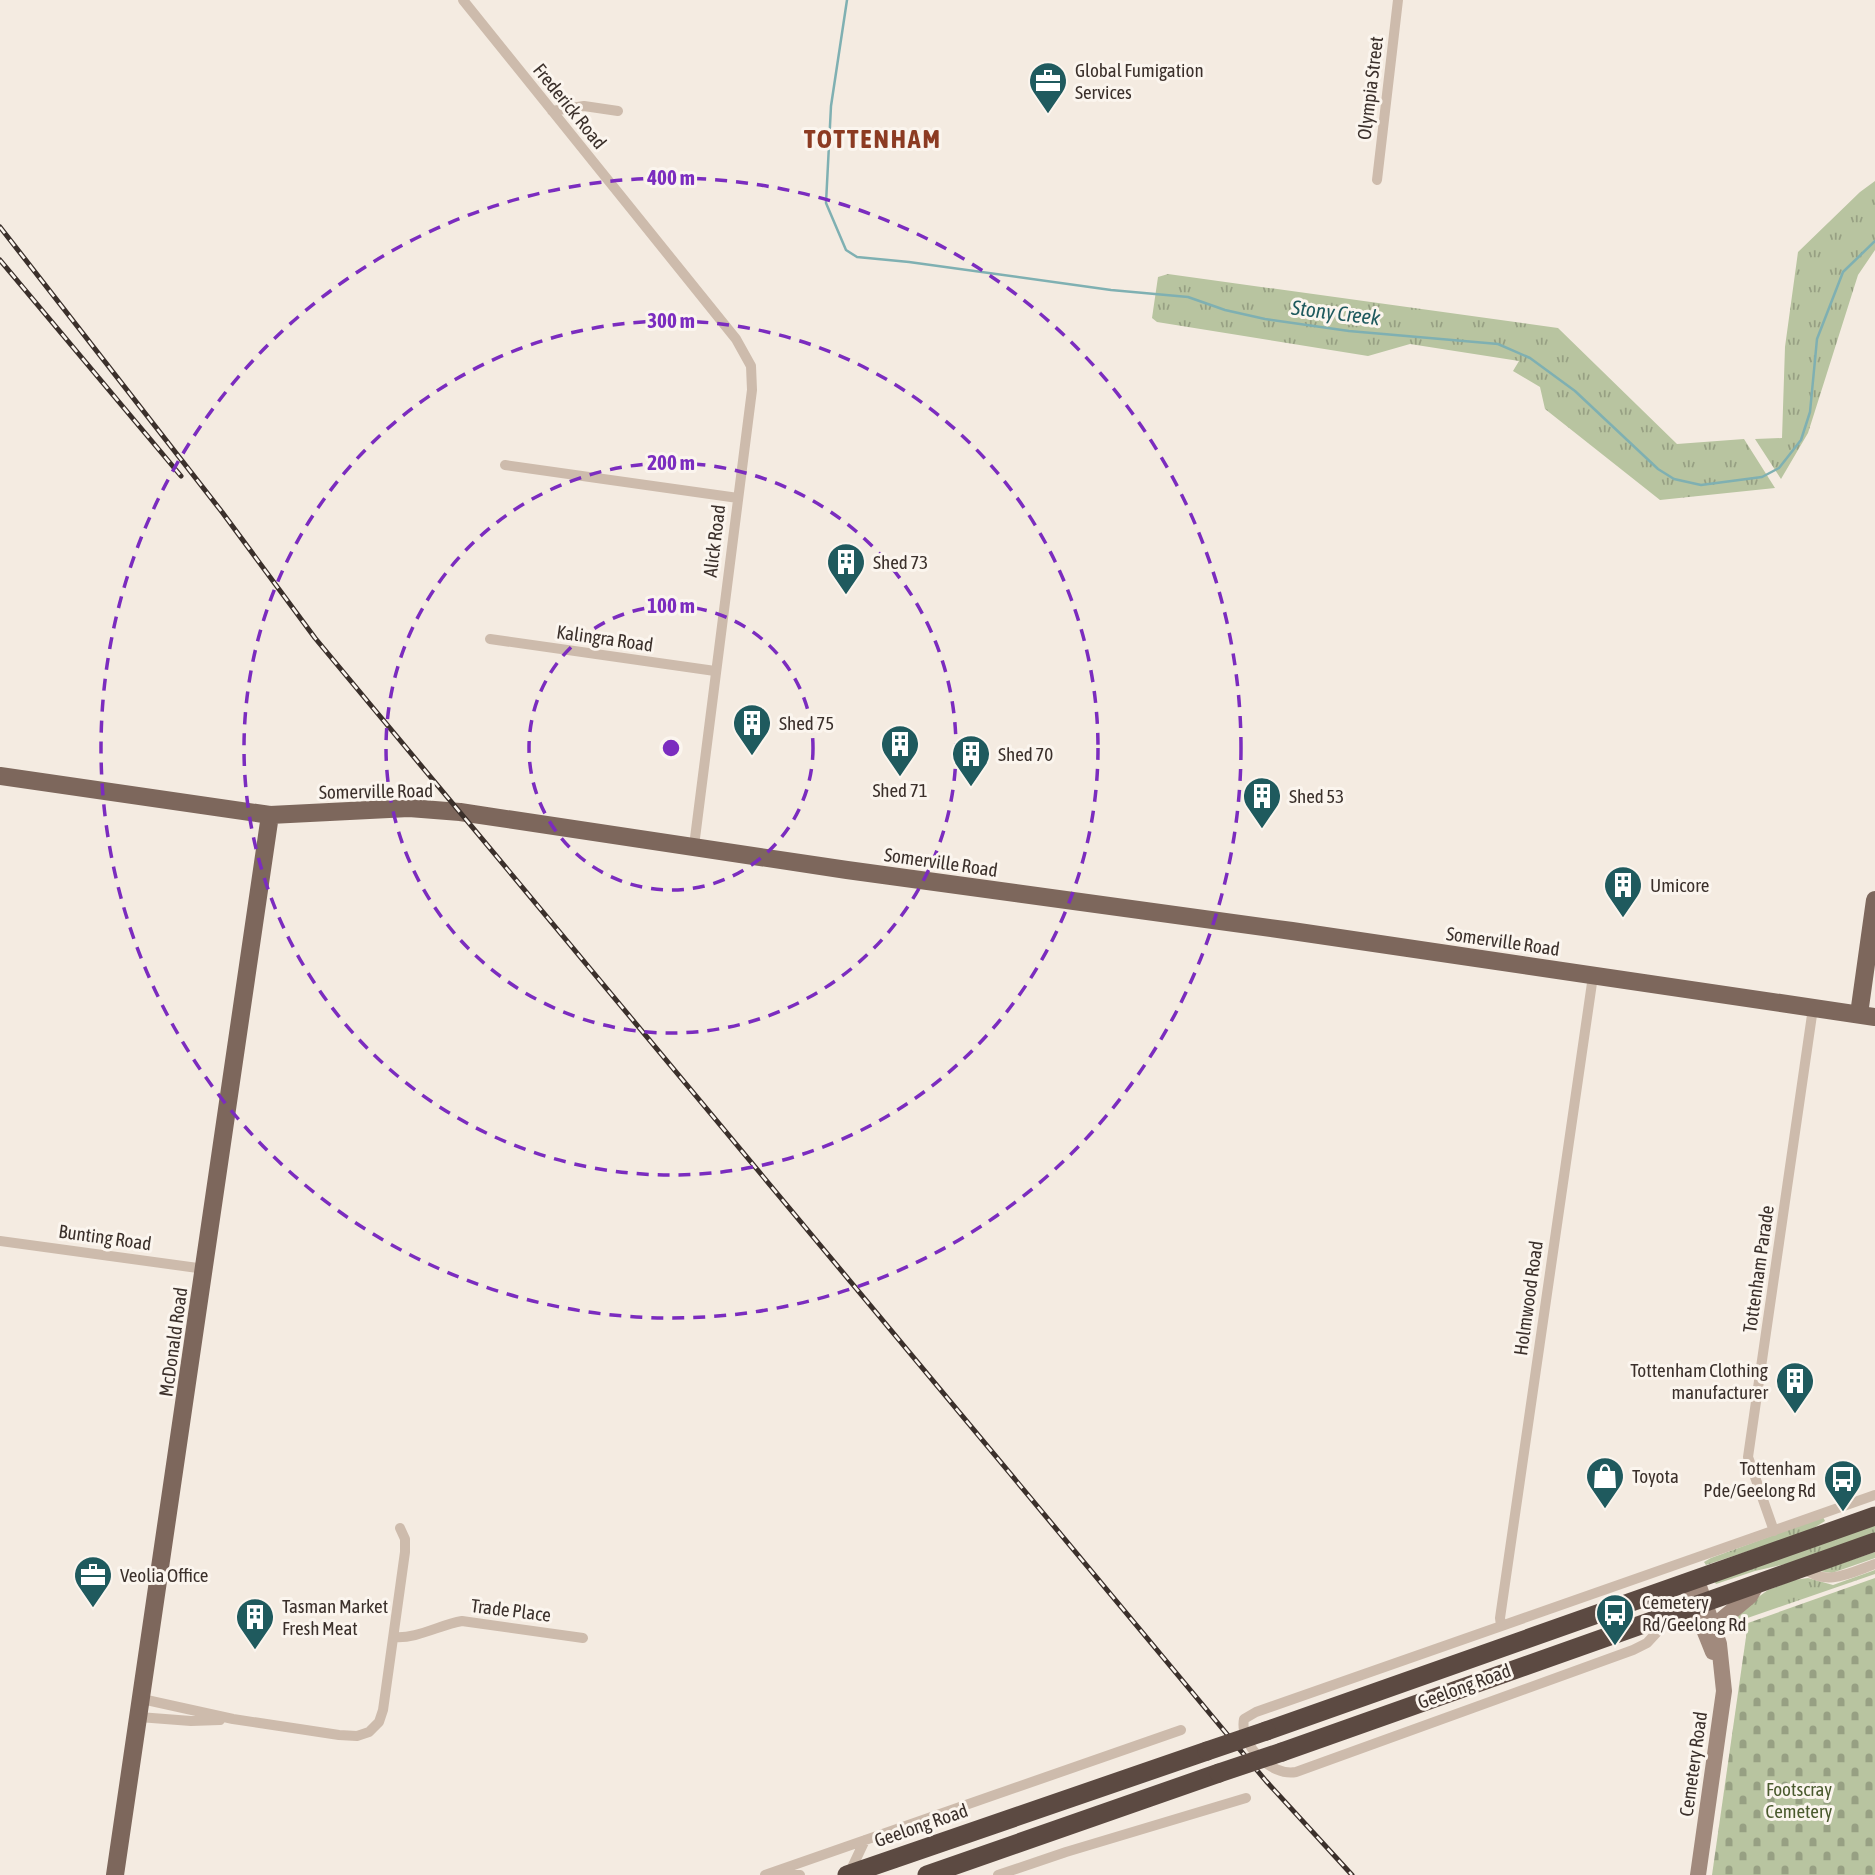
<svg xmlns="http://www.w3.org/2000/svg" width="1875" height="1875" font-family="'Asap Condensed',sans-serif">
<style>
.grass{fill:url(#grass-tufts)}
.cemetery{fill:url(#cemetery-stones)}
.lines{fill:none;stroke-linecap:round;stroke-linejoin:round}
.stream{stroke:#7fb0b2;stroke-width:2.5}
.street{stroke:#cdbbac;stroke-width:10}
.secondary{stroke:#a18a7d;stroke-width:16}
.primary{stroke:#7d675c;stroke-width:18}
.highway{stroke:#5c4a42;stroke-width:19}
.rail-casing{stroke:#3b302b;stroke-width:5}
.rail{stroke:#fbf5ee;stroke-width:2.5;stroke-dasharray:8;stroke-linecap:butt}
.highway-bridge{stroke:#5c4a42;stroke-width:19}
.ring{fill:none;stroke:#7b2cbf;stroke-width:3.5;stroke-dasharray:12 9}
.labels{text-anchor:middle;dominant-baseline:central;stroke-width:6;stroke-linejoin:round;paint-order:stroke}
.poi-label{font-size:19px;fill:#3b302b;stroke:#fbf5ee;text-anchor:start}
.street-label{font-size:19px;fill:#3b302b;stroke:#fbf5ee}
.park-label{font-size:19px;fill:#4a5a2e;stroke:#fbf5ee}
.water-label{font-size:21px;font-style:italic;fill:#1f5a5e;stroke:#fbf5ee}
.district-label{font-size:26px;font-weight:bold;letter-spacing:2px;fill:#8c3b22;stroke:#fbf5ee}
.centre{fill:#7b2cbf;stroke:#fbf5ee;stroke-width:3.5}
.ring-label{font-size:21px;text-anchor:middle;font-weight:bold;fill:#7b2cbf;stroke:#fbf5ee;stroke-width:6;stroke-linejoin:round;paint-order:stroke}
</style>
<defs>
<pattern id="grass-tufts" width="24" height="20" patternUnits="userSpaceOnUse" patternTransform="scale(1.75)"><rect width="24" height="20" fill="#b8c4a0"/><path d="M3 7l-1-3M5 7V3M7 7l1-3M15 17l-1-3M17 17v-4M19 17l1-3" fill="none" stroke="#97a083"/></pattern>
<pattern id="cemetery-stones" width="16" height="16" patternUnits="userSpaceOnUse" patternTransform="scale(1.75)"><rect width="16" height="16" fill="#b8c4a0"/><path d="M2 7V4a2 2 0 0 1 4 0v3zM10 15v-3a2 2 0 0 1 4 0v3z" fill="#97a083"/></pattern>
</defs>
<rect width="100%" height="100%" fill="#f4ebe1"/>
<path class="grass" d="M1875,181v69l-17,25 -50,158 -27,46 -26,-40 27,-1 3,-91 13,-95 62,-60z
M1168,274l390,54 119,116 67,-5 31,49 -115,12 -115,-91 -5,-22 -27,-16 6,-10 -109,-17 -42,12 -211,-34 -5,-4 6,-41z
M1823,1517l2,4 -16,10 -103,34 -2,-3 7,-4z
M1875,1525v9l-76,27 -44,10 -39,13 -2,-3z
M1875,1552v6l-43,15 -13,-2z
M1875,1570v4l-142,49 -4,-5 39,-28 26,-10 14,-2 25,7z"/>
<path class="cemetery" d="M1875,1578v297h-163l36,-252z"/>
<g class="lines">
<path class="stream" d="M847,0l-16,106 -5,97 20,47 11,7 52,5 202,28 77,7 37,13 40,9 84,12 149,13 32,14 45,33 83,78 16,10 27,6 61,-8 17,-9 22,-28 9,-28 7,-73 26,-67 32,-31"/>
<path class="street" d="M463,0l273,339 15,27 1,24 -58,456
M552,111l32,-5 34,5
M1377,180l21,-180
M505,465l233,33
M490,639l225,32
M0,1241l205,28
M1774,1531l-26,-74 65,-449
M1803,1568c23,19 47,5 72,-4
M1670,1618l-23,25 -14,7 -337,122c-25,5 -57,-28 -52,-53l12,-7 619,-217
M1501,1625l-1,-7 93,-642
M394,1637c23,2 45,-12 68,-16l121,17
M142,1699l91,20 106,16 18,1 12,-4 10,-10 4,-12 22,-158v-13l-5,-11
M139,1717l52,4 29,-1
M779,1871l21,4
M849,1874l16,-34
M765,1875l416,-145
M998,1875l68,-23 180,-54"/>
<path class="secondary" d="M1696,1578l23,66 5,47 -26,184
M1685,1582l28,70
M1714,1626l36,-30 7,-12"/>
<path class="primary" d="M0,776l270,39 139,-7 51,4 387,58 445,61 583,86
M1859,1014l16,-114
M115,1875l155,-1060"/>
<path class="highway" d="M1266,1731l609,-215
M1282,1752l593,-210
M847,1875l360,-124
M927,1875l292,-102"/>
<defs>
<path id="rail" d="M0,227l222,285 93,126 49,59 902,1084 86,94
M0,260l181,216"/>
</defs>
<use href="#rail" class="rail-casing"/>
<use href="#rail" class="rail"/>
<path class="highway-bridge" d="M1207,1751l59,-20
M1219,1773l63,-21"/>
</g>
<g class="ring">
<circle cx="671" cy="748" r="142"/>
<circle cx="671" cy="748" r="285"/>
<circle cx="671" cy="748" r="427"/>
<circle cx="671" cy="748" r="570"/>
</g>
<defs>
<symbol id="office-pin" viewBox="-11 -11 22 30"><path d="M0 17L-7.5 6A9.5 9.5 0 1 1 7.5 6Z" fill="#1f5a5e" stroke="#fbf5ee"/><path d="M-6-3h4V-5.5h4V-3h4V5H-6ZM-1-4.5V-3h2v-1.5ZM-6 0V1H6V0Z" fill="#fff"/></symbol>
<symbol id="building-pin" viewBox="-11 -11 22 30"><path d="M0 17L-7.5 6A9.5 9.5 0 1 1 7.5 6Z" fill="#1f5a5e" stroke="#fbf5ee"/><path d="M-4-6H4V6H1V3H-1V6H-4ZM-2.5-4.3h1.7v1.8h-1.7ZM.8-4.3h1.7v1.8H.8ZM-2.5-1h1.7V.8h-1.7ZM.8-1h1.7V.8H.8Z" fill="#fff"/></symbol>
<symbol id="shop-pin" viewBox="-11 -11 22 30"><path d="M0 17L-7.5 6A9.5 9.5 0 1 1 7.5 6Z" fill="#1f5a5e" stroke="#fbf5ee"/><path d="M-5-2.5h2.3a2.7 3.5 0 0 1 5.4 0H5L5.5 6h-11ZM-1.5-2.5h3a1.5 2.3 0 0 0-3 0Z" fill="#fff"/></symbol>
<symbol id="bus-pin" viewBox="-11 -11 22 30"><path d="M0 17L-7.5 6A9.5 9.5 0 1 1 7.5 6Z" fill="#1f5a5e" stroke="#fbf5ee"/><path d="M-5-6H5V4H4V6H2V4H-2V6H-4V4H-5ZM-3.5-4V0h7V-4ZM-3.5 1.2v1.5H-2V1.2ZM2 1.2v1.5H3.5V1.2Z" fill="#fff"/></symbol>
</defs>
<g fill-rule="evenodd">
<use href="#office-pin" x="1026" y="59" width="44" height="60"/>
<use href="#building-pin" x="824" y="540" width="44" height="60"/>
<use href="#building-pin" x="730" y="701" width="44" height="60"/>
<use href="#building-pin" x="878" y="722" width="44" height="60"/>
<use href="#building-pin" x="949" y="732" width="44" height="60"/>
<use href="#building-pin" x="1240" y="774" width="44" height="60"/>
<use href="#building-pin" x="1601" y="863" width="44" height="60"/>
<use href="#building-pin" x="1773" y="1359" width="44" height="60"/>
<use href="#shop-pin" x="1583" y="1454" width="44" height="60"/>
<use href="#bus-pin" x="1821" y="1457" width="44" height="60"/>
<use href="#office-pin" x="71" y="1553" width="44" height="60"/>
<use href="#bus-pin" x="1593" y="1591" width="44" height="60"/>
<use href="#building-pin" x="233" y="1595" width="44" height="60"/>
</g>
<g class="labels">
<g class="poi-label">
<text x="1075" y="70">Global Fumigation<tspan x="1075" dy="22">Services</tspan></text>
<text x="873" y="562">Shed 73</text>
<text x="779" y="723">Shed 75</text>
<text x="998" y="754">Shed 70</text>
<text x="900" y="790" text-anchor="middle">Shed 71</text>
<text x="1289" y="796">Shed 53</text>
<text x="1650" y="885">Umicore</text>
<text x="1768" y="1370" text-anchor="end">Tottenham Clothing<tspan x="1768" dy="22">manufacturer</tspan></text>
<text x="1816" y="1468" text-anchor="end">Tottenham<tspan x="1816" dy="22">Pde/Geelong Rd</tspan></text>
<text x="1632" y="1476">Toyota</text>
<text x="120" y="1575">Veolia Office</text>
<text x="1642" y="1602">Cemetery<tspan x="1642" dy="22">Rd/Geelong Rd</tspan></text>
<text x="282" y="1606">Tasman Market<tspan x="282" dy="22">Fresh Meat</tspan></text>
</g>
<g class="street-label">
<text transform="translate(1370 88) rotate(-83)">Olympia Street</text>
<text transform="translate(570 106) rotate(51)">Frederick Road</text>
<text transform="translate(714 541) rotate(-83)">Alick Road</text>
<text transform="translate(605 638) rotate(8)">Kalingra Road</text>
<text transform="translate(376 791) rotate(-1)">Somerville Road</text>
<text transform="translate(941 862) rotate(8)">Somerville Road</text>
<text transform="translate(1503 941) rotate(8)">Somerville Road</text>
<text transform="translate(105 1237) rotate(8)">Bunting Road</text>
<text transform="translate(1758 1269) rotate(-82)">Tottenham Parade</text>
<text transform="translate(1528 1298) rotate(-82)">Holmwood Road</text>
<text transform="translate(173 1342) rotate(-82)">McDonald Road</text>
<text transform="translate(511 1610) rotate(7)">Trade Place</text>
<text transform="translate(1464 1686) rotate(-20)">Geelong Road</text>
<text transform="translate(1693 1764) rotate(-82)">Cemetery Road</text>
<text transform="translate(921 1825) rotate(-19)">Geelong Road</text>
</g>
<g class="park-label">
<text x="1799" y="1789">Footscray<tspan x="1799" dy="22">Cemetery</tspan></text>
</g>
<g class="water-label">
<text transform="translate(1336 312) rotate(7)">Stony Creek</text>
</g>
<g class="district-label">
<text x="873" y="139">TOTTENHAM</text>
</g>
</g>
<circle cx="671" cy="748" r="10" class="centre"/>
<g class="ring-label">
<text x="671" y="185">400 m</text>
<text x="671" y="328">300 m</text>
<text x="671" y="470">200 m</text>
<text x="671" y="613">100 m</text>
</g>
</svg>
